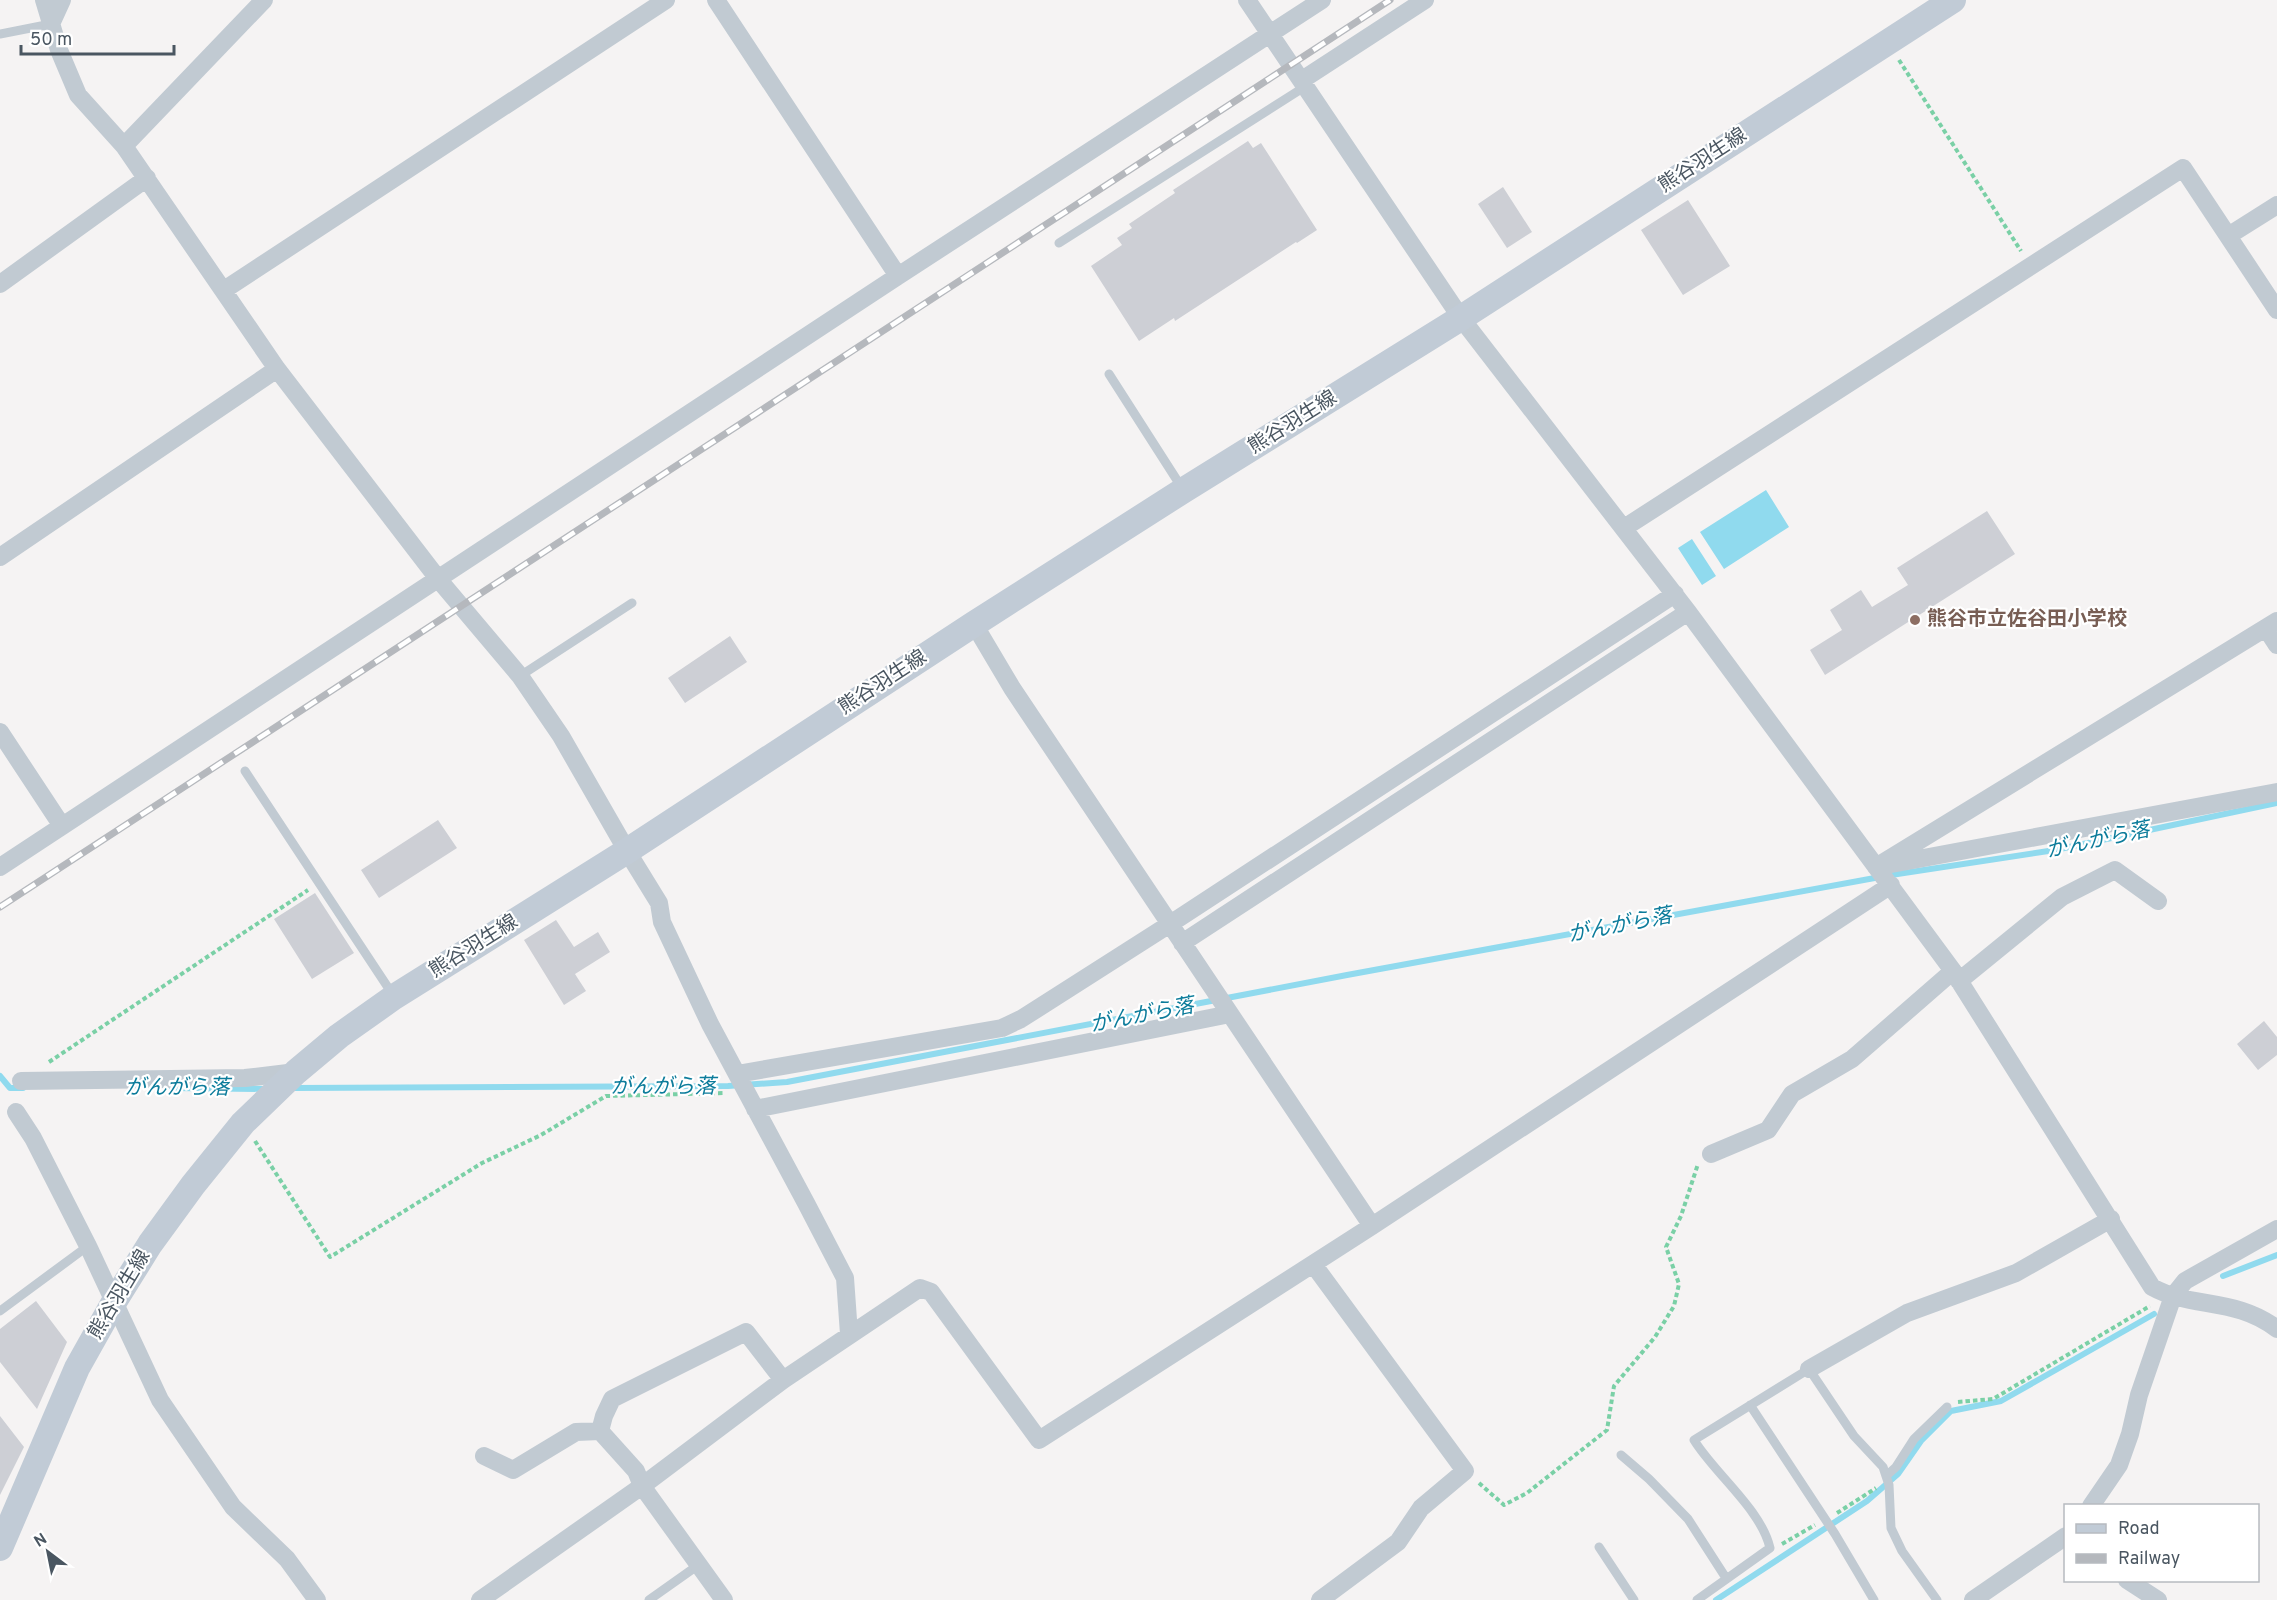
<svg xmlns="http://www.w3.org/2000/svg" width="2277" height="1600" font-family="Overpass,'Noto Sans JP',sans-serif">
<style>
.water{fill:#90daee}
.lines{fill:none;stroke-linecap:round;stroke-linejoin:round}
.stream{stroke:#90daee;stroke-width:6}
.building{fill:#cdcfd5}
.path{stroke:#7ad0a6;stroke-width:4;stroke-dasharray:4.5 3;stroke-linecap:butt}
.service{stroke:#c1cad2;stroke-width:9}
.minor{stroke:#c1cad2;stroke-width:18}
.secondary{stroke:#c1cbd6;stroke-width:26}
.rail-casing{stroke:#b5b8bd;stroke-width:7}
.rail{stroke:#fff;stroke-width:4.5;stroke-dasharray:14;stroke-linecap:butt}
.education-dot{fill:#8d6e63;stroke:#fff;stroke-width:2}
.labels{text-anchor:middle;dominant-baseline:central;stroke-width:4.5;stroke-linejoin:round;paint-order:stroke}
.street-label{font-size:20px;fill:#4a5661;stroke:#fff}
.education-label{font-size:20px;font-weight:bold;fill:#785e54;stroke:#fff;text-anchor:start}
.water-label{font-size:21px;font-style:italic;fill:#0c7c9b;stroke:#fff}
</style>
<rect width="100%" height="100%" fill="#f5f3f3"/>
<path class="water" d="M1766,490l23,37 -65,42 -24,-37z
M1692,539l24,37 -14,9 -24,-37z"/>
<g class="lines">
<path class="stream" d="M0,1076l10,12h13
M172,1088l94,1
M292,1088l436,-2 59,-4 560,-107 544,-100 164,-25 222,-47
M2223,1276l54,-21
M1716,1600l151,-99 31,-27 23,-33 30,-30 50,-10 153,-87"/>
</g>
<path class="building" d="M1248,141l5,7 8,-5 56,87 -20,13 -1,-1 -121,79 -1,-3 -35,23 -48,-75 31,-21 -5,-7 15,-10 -3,-4 46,-31 -2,-3z
M1503,187l29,45 -25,16 -29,-44z
M1688,200l42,66 -47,29 -42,-65z
M1987,511l28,43 -190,121 -15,-25 32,-20 -12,-20 31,-20 11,17 36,-22 -11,-17z
M730,636l17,26 -62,41 -17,-25z
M438,820l19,28 -78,50 -18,-28z
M315,893l39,60 -42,26 -38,-60z
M556,920l18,27 24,-15 12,20 -35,22 11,17 -22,14 -40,-65z
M2264,1021l13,16v18l-19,15 -21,-26z
M36,1301l31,41 -30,67 -37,-47v-33z
M0,1416l24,31 -24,48z"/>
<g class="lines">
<path class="path" d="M1899,60l122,191
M49,1062l259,-172
M255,1141l75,116 152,-94 59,-28 65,-39 119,-3
M1958,1402l35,-3 157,-93
M1479,1483l25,22 23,-12 80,-63 7,-44 41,-49 19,-31 5,-22 -13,-37 15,-31 17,-52
M1837,1513l39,-25
M1782,1544l33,-19"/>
<path class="service" d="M0,34l51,-10
M1059,243l247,-157
M1109,374l73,114
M520,676l112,-73
M245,771l148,224
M0,1311l88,-65
M1750,1405l85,129 39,66
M1621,1455l28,24 39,40 38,59
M1886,1476l10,-9 18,-28 33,-32
M1599,1547l35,53
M649,1600l48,-34
M1697,1600l73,-52c-9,-39 -56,-75 -76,-108l115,-71 45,67 29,31 6,18 2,43 11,23 35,49"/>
<path class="minor" d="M44,0l15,50 19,45 46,51 153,223 162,211 81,96 41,60 66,115 32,52 3,19 48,102 96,179 39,75 4,56
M716,0l182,276
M1247,0l214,318 227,294 265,359 199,316c39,22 84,10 125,42
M51,24l11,-24
M1302,80l123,-80
M124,146l140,-146
M2228,236l49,-31
M0,284l147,-106
M224,290l442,-290
M1624,528l559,-360 94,142
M0,557l277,-188
M974,624l38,64 360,538
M2266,628l11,17
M0,732l62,94
M1886,865l391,-73
M0,867l898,-591 424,-276
M1876,867l401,-246
M1182,943l506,-331
M1959,981l103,-84 53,-27 43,31
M737,1074l265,-46 19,-9 149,-95 505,-330
M21,1081l224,-3 51,-6
M755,1109l475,-95
M16,1112l17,26 55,108 72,154 73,107 54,52 30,41
M1711,1154l57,-24 24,-36 60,-35 101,-88
M1313,1264l152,207 -44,37 -23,34 -78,58
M1809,1369l98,-56 109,-40 95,-54
M600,1431l4,-15 8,-17 134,-67 37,48
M484,1456l29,14 63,-38 24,-1 36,40 6,15 82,114
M2091,1506l28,-41 11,-31 9,-39 34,-99 12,-15 92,-52
M2127,1580l31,20
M480,1600l162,-114 141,-106 137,-92 11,4 108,148 333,-214 519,-341
M1973,1600l93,-64"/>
<path class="secondary" d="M0,1548l77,-180 37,-66 36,-58 43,-59 50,-62 53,-51 43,-36 55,-39 233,-146 347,-227 210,-134 277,-172 492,-318"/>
<defs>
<path id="rail" d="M0,907l1390,-907"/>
</defs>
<use href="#rail" class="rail-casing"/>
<use href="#rail" class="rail"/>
</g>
<circle class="education-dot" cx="1915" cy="620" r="6"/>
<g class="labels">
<g class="street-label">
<text transform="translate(1703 161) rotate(-33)">熊谷羽生線</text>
<text transform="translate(1293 423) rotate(-32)">熊谷羽生線</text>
<text transform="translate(883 683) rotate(-33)">熊谷羽生線</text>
<text transform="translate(474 947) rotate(-32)">熊谷羽生線</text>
<text transform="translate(120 1295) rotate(-59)">熊谷羽生線</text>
</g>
<g class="education-label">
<text x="1927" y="620">熊谷市立佐谷田小学校</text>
</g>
<g class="water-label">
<text transform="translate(2098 841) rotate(-12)">がんがら落</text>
<text transform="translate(1620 926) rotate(-11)">がんがら落</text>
<text transform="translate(1142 1016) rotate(-11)">がんがら落</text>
<text x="663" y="1087">がんがら落</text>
<text x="177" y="1088">がんがら落</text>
</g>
</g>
<rect x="2064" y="1504" width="195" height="78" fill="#ffffff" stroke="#b7bbc0" stroke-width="1.5"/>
<rect x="2076" y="1524" width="30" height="9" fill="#c1cbd6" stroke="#b7bbc0" stroke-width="1.5"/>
<text x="2118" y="1534" font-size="18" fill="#4a5661">Road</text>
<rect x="2076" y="1554" width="30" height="9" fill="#b5b8bd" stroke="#b7bbc0" stroke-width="1.5"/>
<text x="2118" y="1564" font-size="18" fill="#4a5661">Railway</text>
<g transform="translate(48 1552) rotate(328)" stroke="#ffffff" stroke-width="4.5" paint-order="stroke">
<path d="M0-4.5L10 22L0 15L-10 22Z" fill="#4a5661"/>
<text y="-9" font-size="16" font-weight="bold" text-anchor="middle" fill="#4a5661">N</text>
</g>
<path d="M21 45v9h153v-9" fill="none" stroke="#4a5661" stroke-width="3"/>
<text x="30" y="45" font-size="18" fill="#4a5661" stroke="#ffffff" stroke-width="4.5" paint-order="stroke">50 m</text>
</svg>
